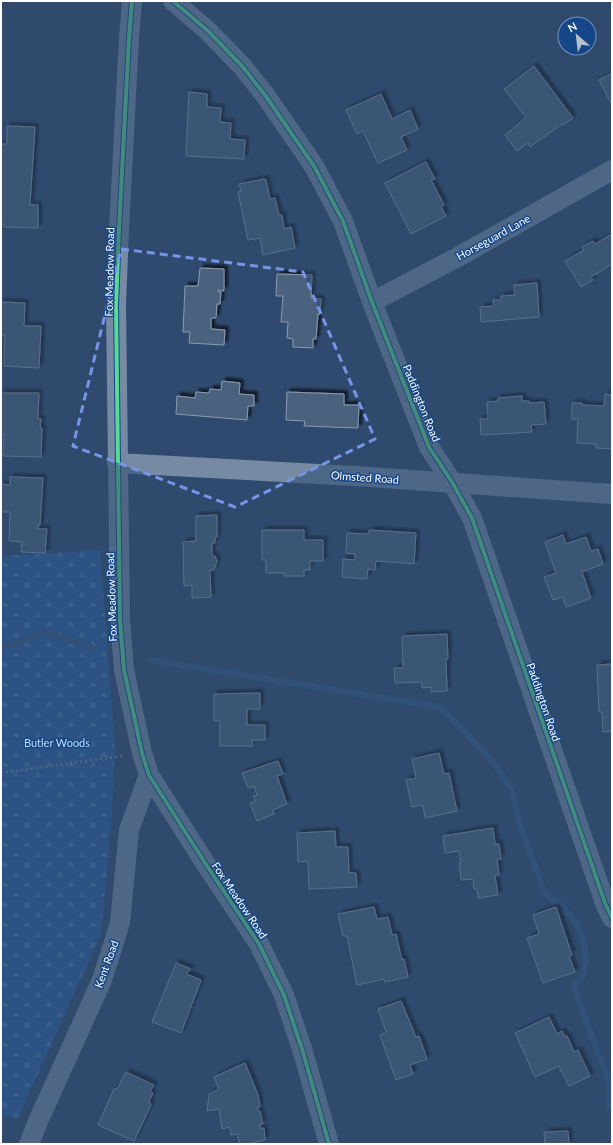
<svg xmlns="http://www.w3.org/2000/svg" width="613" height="1145" font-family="Lato,sans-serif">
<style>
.forest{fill:url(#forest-firs)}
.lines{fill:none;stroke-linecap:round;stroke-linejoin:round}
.stream{stroke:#345987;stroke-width:6}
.building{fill:#4c627e;stroke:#8a9bb1;filter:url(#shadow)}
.path{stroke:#768aa4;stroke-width:2.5;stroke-dasharray:2 3;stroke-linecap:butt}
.minor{stroke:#768aa4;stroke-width:20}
.cycleway-casing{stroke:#154788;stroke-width:6}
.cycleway{stroke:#5adb95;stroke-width:4}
.marked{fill:none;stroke:#7795e8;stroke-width:3;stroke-dasharray:8 5;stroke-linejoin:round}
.labels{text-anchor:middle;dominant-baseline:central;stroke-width:3;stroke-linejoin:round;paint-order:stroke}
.street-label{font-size:11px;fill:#fff;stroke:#154788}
.park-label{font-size:11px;fill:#c1dbfb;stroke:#154788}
</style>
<defs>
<pattern id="forest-firs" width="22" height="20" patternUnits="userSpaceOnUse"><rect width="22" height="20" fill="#285e9e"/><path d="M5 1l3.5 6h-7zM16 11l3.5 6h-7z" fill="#4876ad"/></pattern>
<filter id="shadow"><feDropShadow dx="3.5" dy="-3.5" stdDeviation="1" flood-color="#0009"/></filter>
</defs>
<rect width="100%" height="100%" fill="#2f4a6e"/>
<path class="forest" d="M100,550l15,200 -4,75 -10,109 -83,184 -17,-2v-560z"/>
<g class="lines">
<path class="stream" d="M1,645l15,-1 27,-12 21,6 31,11
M150,660l290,47 21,20 35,39 15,23 7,28 26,75 18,13 14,18 8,20 2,16 -3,18 -7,5 -2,5 36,99 -1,20"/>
</g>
<path class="building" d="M534,66l39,52 -10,7 -1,-1 -32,23 -2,-4 -11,8 -12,-16 21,-18 -22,-28z
M612,73v29l-1,1 -12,-23z
M189,92l18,2v13l14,1 -1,14 11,1 -1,16 15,1 -1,19 -58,-3z
M381,94l11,25 18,-9 8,19 -17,8 6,13 -29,13 -15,-32 -6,3 -11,-24z
M7,126l28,1 -5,78h8v23l-34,-1v-3h-3v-80h6z
M426,162l9,17 -4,1 13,25 -3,2 5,9 -35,18 -26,-51z
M264,179l2,1 4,19 5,-1 4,17h3l2,14 7,-2 4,21 -32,7 -3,-17 -12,2 -10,-48 3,-1 -2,-7z
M612,234v30l-21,13 2,3 -12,7 -16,-26 19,-11 -2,-3 11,-6 2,3z
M200,268l24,1v22l-6,-1v2h3l-1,12h-3l-1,14h-5v11l14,1 -1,15 -35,-2 1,-11h-7l2,-46h13z
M277,274l35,1 -1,23 10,1 -1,15h-2l-2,25h-3v9l-20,-1v-8l-6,-1 1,-16h-7l2,-26h-7z
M537,283l2,34 -58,5 -1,-15 14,-1 -1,-6h8v-4l14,-1 -1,-10z
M1,302l24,1 -1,23h17l-2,42 -35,-2 1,-31h-4z
M222,381l18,2 -1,11 15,1v11h-6l-1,14 -71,-6 1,-18 18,2 1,-6 13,1 1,-4 11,1z
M287,392l57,2v11h15l-1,23 -54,-2 1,-5 -19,-1z
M1,393h38l-1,26h3l-1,9h2l-1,29 -38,-1 1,-22h-3z
M605,394l7,1v54l-16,-1v-4l-19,-1 1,-24h-6v-16h10v2l22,1z
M522,396v5h7v2l15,-1 2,22 -15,1 1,7 -51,3 -1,-16h8l-1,-17 11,-1v-3z
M10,477l33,1 -3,47h-2v4h9l-2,24 -24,-1 1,-10 -13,-1 1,-29h-9v-28l9,1z
M217,515v22h-2v6h-3v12l3,1 2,5 -3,9h-4l1,27 -19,1v-13l-8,1 -1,-44 13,-1v-25z
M262,530h42v10h19v21h-13v9h-6v6h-20l1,-3h-19v-13h-4z
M369,530l47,3 -2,31 -38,-3 -1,9 -7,-1 -1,10 -25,-2 1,-18 12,1v-6l-9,-1 1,-20 21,1z
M563,535l3,9 20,-7 5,14 7,-2 5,15 -21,8 9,26 -25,9 -3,-10 -10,3 -9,-23 12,-4 -11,-31z
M447,634l1,25h-2l1,32 -16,1v-5l-9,1v-6l-27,1 -1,-15h9l-1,-32z
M612,664v67l-9,1 -1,-20h-3l-2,-47z
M260,693v16h-13v16h18v15h-13v6h-32v-25h-6v-27z
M439,753l5,21 5,-1 8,38 -32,7 -2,-13 -11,2 -6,-27 10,-2 -4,-19z
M278,761l5,13 -6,2 10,28 -14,6 1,4 -17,7 -7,-18 5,-2 -2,-5 4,-1 -3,-9 -6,2 -6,-15z
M493,828l2,16h4l2,15h-4l2,16 -4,1 3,19 -20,3 -1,-9h-3l-1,-10 -12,1 -2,-17h2l-2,-12 -14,2 -2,-17z
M335,831l1,16h12l1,26h7l1,14 -48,2 -1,-28 -10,1 -1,-29z
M374,907l3,12 11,-2 4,18 4,-1 6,26 2,-1 4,18 -23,5 -1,-3 -27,6 -10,-49h-4l-5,-22z
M556,907l16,48 -3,1 6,16 -32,11 -16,-45 12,-4 -6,-19z
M176,963l15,6 -5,5 15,6 -20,53 -29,-11z
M401,1001l15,36 3,-1 8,23 -17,6 3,9 -17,6 -16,-45 6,-3 -8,-23z
M549,1017l8,17 5,-3 3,6 2,-1 7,16 4,-2 12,26 -21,10 -10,-20 -24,11 -20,-44z
M245,1063l13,32 2,12h-3l1,4h2l3,13h-3l1,5 3,-1 1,12 -18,4h-7l-3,-10 -6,1 -1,-8 -8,2 -3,-20 -12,2 2,-17 10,-5 -5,-12z
M126,1072l28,13 -4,6 3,2 -4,8 2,4 -17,36 -36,-16 16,-36 4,-1z
M568,1131l1,13h-24l-1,-12z"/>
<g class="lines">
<path class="path" d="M1,773l121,-17"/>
<path class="minor" d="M132,1l-3,37 -10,191 -3,76 4,315 4,50 18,83 7,22 58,91 52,78 25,51 19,57 26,92
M173,1l35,30 34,35 23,29 49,71 29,55 29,81 57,145 23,35 20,36 133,385 7,15
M372,302l86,-45 154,-87
M117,463l238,13 257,18
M29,1144l10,-25 63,-139 18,-57 9,-93 20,-55"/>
<defs>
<path id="cycleway" d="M132,1l-3,37 -10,191 -3,76 4,315 4,50 18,83 7,22 58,91 52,78 25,51 19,57 26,92
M173,1l35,30 34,35 23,29 49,71 29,55 29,81 57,145 23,35 20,36 133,385 7,15"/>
</defs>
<use href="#cycleway" class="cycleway-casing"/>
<use href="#cycleway" class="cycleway"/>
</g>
<path d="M0 0H613V1145H0ZM121,249l182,23 72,167 -140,68 -162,-61z" fill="#2f4a6e" fill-opacity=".55" fill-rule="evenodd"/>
<path class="marked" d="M121,249l182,23 72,167 -140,68 -162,-61z"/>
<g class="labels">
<g class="street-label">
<text transform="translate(493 237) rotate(-29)">Horseguard Lane</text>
<text transform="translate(109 272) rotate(-89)">Fox Meadow Road</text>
<text transform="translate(422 403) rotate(68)">Paddington Road</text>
<text transform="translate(365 477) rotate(4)">Olmsted Road</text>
<text transform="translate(111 597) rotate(-92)">Fox Meadow Road</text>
<text transform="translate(544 702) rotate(71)">Paddington Road</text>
<text transform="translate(240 900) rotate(56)">Fox Meadow Road</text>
<text transform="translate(106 964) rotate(-70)">Kent Road</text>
</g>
<g class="park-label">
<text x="57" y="742">Butler Woods</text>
</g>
</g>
<rect width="613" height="1145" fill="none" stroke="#ffffff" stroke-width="4"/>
<g transform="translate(577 36) rotate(332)"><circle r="19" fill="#154788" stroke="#7391b8"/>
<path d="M0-3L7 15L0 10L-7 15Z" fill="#b6c0cc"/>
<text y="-6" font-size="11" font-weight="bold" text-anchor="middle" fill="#ffffff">N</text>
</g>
</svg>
